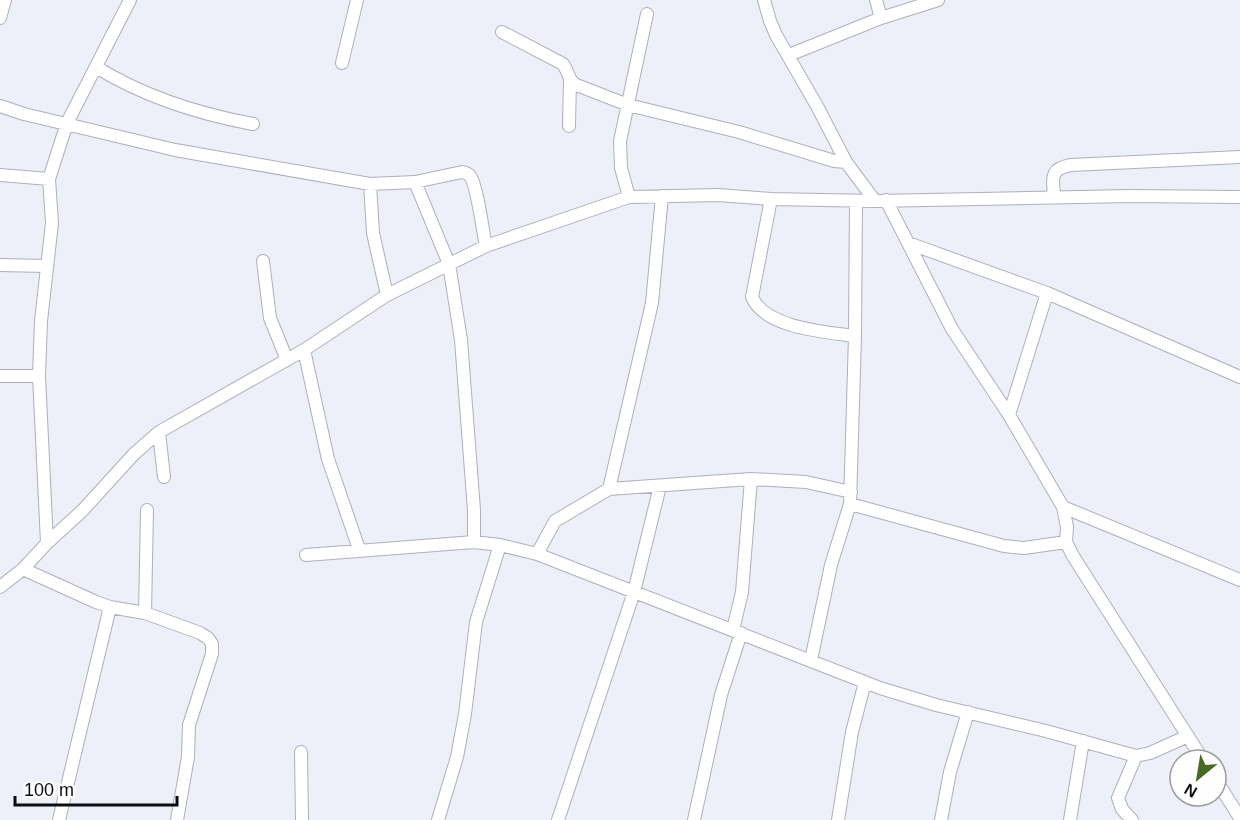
<svg xmlns="http://www.w3.org/2000/svg" width="1240" height="820" font-family="Helvetica,sans-serif">
<style>
.lines{fill:none;stroke-linecap:round;stroke-linejoin:round}
.minor-casing{stroke:#aeb0b9;stroke-width:14}
.minor{stroke:#fff;stroke-width:12}
</style>
<rect width="100%" height="100%" fill="#eef0f9"/>
<g class="lines">
<defs>
<path id="minor" d="M764,0l6,21 6,14 41,71 29,56 29,39
M876,0l5,18
M0,18l5,-18
M502,32l61,32c5,7 5,14 11,20l54,21 111,27 95,29 12,1
M789,55l92,-37 57,-18
M342,63l15,-63
M96,67c47,29 103,47 157,57
M0,106l24,8 151,36 195,34 45,-2 47,-10c3,1 6,1 8,4 7,8 13,57 16,70
M569,126l1,-47
M0,175l49,4
M415,182l34,82 12,76 13,170v32
M370,184l3,49 14,62
M629,197l-8,-29 -1,-27 27,-127
M1054,197c-1,-19 -5,-28 17,-32l169,-8
M771,199l-19,98c13,31 73,35 103,39
M886,200l66,129 57,86 54,92 4,20 -1,15 7,14 130,204
M908,243l139,50 193,84
M263,261l7,57 17,42
M0,265l46,1
M304,350l24,109 31,90
M0,376h39
M1009,415l38,-122
M159,432l5,45
M609,489l43,-186 10,-107
M850,504l154,42 20,2 42,-6
M1063,507l177,73
M47,543l-8,-167 2,-55 11,-98 -3,-44 18,-56 63,-123
M537,554l18,-33 54,-32 142,-10 55,3 45,10
M306,555l168,-13 26,3 37,9 343,134 56,17 110,26 90,25 14,-3 38,-17
M23,569l73,33 14,5 35,6 55,20 8,5 4,6v10l-23,71 -1,32 -11,63
M0,587l23,-18 24,-26 36,-33 51,-56 25,-22 145,-82 83,-55 99,-49 143,-49 89,-2 53,4 104,2 255,-5 110,1
M145,613l2,-103
M733,630l9,-38 9,-113
M811,660l20,-95 19,-61 5,-168 1,-135
M301,752l1,68
M1216,780l24,38
M59,820l51,-213
M438,820l19,-63 8,-43 11,-92 24,-77
M558,820l76,-228 26,-106
M694,820l27,-125 20,-62
M838,820l14,-88 13,-50
M941,820l9,-48 18,-60
M1070,820l13,-79
M1132,820l-10,-11 -4,-11 18,-42"/>
</defs>
<use href="#minor" class="minor-casing"/>
<use href="#minor" class="minor"/>
</g>
<g transform="translate(1198 778) rotate(210)"><circle r="28" fill="#fefefe" stroke="#9e9e9f" stroke-width="1.5"/>
<path d="M0-4.5L10 22L0 15L-10 22Z" fill="#466a23"/>
<text y="-9" font-size="16" font-weight="bold" text-anchor="middle" fill="#0d0e11">N</text>
</g>
<path d="M15 796v9h162v-9" fill="none" stroke="#0d0e11" stroke-width="3"/>
<text x="24" y="796" font-size="18" fill="#0d0e11" stroke="#fefefe" stroke-width="4.5" paint-order="stroke">100 m</text>
</svg>
